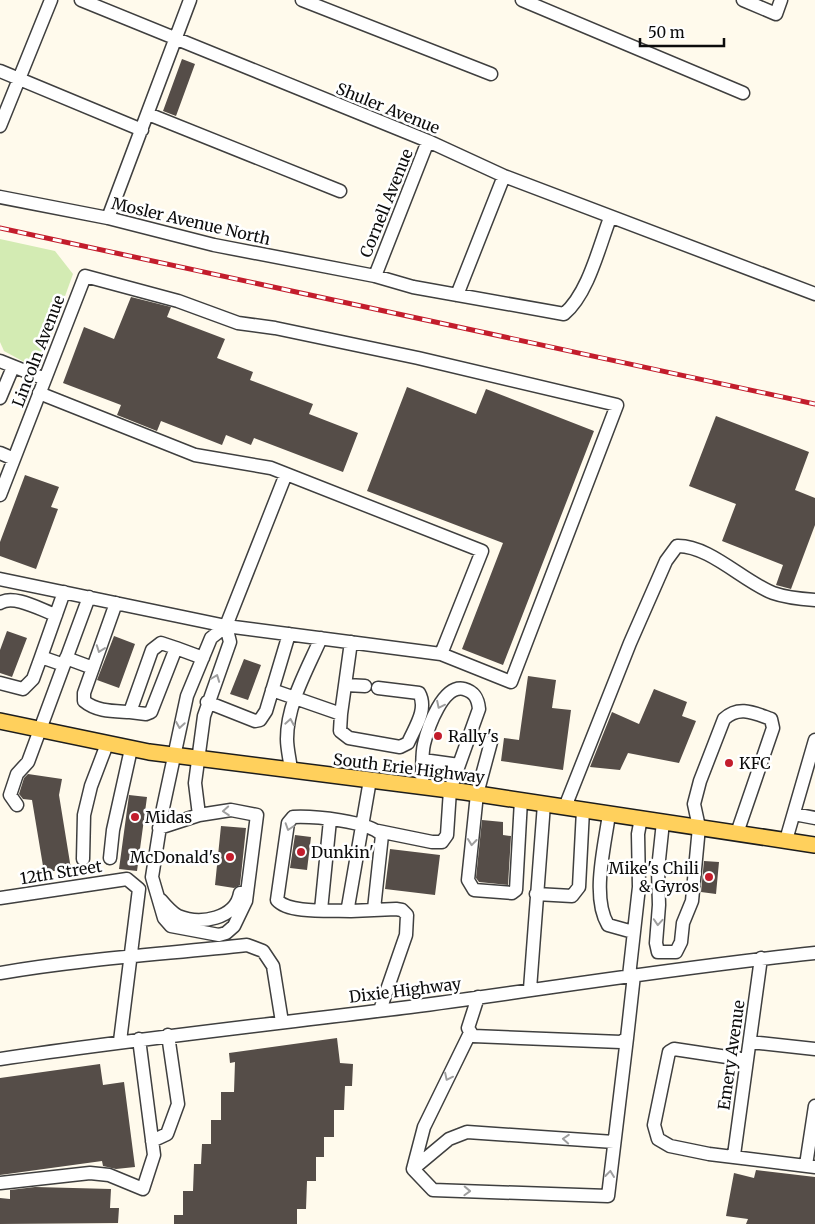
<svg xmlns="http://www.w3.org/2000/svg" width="815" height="1224" font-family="Merriweather,serif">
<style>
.green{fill:#d3ebb3}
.building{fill:#554d48}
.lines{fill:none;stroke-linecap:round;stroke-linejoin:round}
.minor-casing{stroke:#3f3f3f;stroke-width:15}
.major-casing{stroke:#1d1d1d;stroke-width:18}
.minor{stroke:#fff;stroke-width:12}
.major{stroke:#ffd05c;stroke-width:15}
.rail-casing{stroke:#c31d2c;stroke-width:5}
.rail{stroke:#fff;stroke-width:3;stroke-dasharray:9;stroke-linecap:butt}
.oneway{stroke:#9e9e9e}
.poi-dot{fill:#c31d2c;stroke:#fff;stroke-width:2}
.labels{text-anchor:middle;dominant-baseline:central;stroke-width:5;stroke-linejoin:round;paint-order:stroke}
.street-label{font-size:16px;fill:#0c0c0c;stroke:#fff}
.poi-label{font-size:16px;fill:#0c0c0c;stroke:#fff;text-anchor:start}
</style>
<rect width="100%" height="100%" fill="#fffaec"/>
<path class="green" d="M0,239l55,12 18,23 -30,83 -15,7 -24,-13 -4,-9z"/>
<path class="building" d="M182,59l13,5 -19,52 -13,-5z
M131,297l40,10 -4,10 58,22 -8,19 36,14 -3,8 63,24 -4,10 49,19 -15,39 -89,-34 -3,7 -25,-10 -4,10 -61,-24 -4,10 -40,-16 4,-10 -58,-22 21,-56 30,12z
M407,387l69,27 10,-25 108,42 -91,234 -41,-16 41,-106 -136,-52z
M716,416l93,36 -14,38 20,8v27l-24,64 -15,-4 7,-20 -61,-24 14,-37 -47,-18z
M25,475l34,12 -8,20 7,2 -22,60 -36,-13v-14z
M7,631l20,7 -15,39 -12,-4v-23z
M114,636l21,8 -16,44 -22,-8z
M244,659l17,6 -13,35 -18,-6z
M528,676l28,4 -4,28 19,2 -8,60 -62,-9 3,-23 15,2z
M654,689l33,13 -5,14 14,5 -17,42 -51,-10 -8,17 -30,-3 22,-55 27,12z
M28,774l34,5 -3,16 12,74 -27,3 -12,-72 -9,-1 -4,-5 5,-16z
M129,795l18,2 -10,74 -18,-2z
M482,820l21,2v13l8,1 -3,49 -29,-3 -3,-4z
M221,826l25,2 -6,57 -6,3 -19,-3z
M295,835l16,2 -4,33 -17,-2z
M390,849l50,6 -5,40 -50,-6z
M704,861l15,1 -3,32 -15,-2z
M337,1038l3,25 13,1 -1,22h-7l-1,24h-10v27h-10v20h-8v24h-9l-1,28h-9v15h-123v-9h9v-24h10l1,-27h7l1,-20h9v-24h10v-28h13l1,-30 -5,1 -1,-10z
M100,1064l3,21 21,-3 11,85 -19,2 -13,-3 -1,-5 -102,14v-97z
M756,1170l59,7v47h-69l2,-5 -22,-3 8,-43 20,5z
M35,1187l76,2 -1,19h9l-1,15 -118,1v-26l10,1v-9z"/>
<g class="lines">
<defs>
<path id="minor" d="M81,0l347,141 76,35 311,118
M302,0l189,74
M522,0l221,93
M743,0l33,14 5,-14
M0,71l142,59
M148,114l192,77
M0,126l51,-126
M0,197l108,21 106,27 161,31 38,11 151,27c24,-20 35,-67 46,-96
M108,218l82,-218
M375,276l53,-135
M457,295l47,-119
M0,361l45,18
M39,393l156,62 76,13 211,83 -41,103
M0,398l13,-31
M0,453l14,6
M0,495l85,-219 93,25 60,22 37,5 143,30 199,47 -106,277 -70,-28 -215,-28 -226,-47
M64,592l-23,65 23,8
M0,603c14,-9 41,7 56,12
M116,603l-32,90v8c13,11 30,10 46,11
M176,648l-15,-5 -9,7 -22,62 16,2 5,-2 25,-64 27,10
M66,658l27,10
M0,683l23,6 10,-10 8,-22
M346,685l19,1
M272,690l69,24 -1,17 9,7 51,9 8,-4c7,-16 20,-34 11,-50l-41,-5
M207,702l48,19 5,-1 6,-9 23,-77
M341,714l10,-72
M491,742l-14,52 -9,86 6,10 38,3 4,-3 5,-90
M423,760l36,5
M291,770c-1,-10 -4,-21 -4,-31 0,-35 20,-69 34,-101
M370,780l-22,127 3,4 45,-2 6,1 5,5 -1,20 -26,75
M17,805l-7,-10 7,-21 11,-12 61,-165
M565,807l65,-164 36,-82 11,-15c32,-1 67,36 96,47 14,5 28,6 42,7
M609,814c-4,31 -18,83 -1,111l25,7
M794,814l21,4
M199,815l-4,-32 9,-67 26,-74 -4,-16
M663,822l-5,47 1,36 -3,38 2,9h18l5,-10 2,-19 9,-22 7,-74 -5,-23 6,-23 24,-62c15,-14 30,-6 47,0l2,9 -36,105
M159,828l40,-13 32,-5 26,5 -11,86 -12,25 -8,7 -7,2 -48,-9 -7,-8 -12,-41 11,-69 24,-112 24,-58 15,-12 60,-152
M378,831l54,11h10l5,-7 3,-45 29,-81c-1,-10 -4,-17 -15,-20 -21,-5 -36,38 -40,55 -3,13 -1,29 -2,43
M786,840l29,-100
M110,858l3,-28 18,-81
M83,859l1,-44 7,-29 16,-42
M536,894l36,2 7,-9 4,-77
M0,898l127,-19 12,10 -19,152
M161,900c5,6 10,12 17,16 22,9 58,3 62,-23
M321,910l9,-90
M351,911c-19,-1 -62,3 -74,-11l11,-77 5,-6c21,-1 75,4 89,18l-8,74
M0,973c81,-14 165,-19 247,-28l16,6 10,15 9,56
M629,976l10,-89 -1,-53 3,-16
M530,989l14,-185
M478,997l-10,31 5,8 148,6 6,-4 7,-63
M470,1033l-46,94 -11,42 20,21 175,6 19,-158
M750,1042l65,7
M0,1059c136,-20 273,-35 410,-52 135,-18 269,-40 405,-54
M747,1060l-73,-11 -5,3 -15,73 4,14 12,7 39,8 106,13
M152,1141l15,-7 11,-30 -10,-69
M734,1155l27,-197
M806,1165l9,-59
M413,1169l36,-30 18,-7 147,10
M0,1183l90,-10 19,2 34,14 11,-34 -15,-116"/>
<path id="major" d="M0,721l149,31 316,40 350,53"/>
</defs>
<use href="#minor" class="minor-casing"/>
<use href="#major" class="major-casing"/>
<use href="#minor" class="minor"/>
<use href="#major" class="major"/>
<defs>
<path id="rail" d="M0,228l815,176"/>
</defs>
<use href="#rail" class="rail-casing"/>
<use href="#rail" class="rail"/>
</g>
<defs><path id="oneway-chevron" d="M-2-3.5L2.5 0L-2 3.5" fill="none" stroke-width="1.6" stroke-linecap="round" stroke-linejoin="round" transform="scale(1.25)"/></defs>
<g class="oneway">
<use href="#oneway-chevron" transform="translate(100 649) rotate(110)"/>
<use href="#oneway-chevron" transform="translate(216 678) rotate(-69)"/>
<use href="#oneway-chevron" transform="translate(440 705) rotate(116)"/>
<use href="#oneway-chevron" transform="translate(290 722) rotate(-80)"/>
<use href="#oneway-chevron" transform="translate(180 725) rotate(99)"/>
<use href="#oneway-chevron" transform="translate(226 811) rotate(176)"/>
<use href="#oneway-chevron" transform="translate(289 827) rotate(108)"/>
<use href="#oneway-chevron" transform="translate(472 842) rotate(96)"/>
<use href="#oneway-chevron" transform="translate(658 922) rotate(94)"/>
<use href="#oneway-chevron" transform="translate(448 1077) rotate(116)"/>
<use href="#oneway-chevron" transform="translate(566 1139) rotate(-176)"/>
<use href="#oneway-chevron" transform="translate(610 1174) rotate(-83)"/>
<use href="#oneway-chevron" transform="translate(467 1191) rotate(2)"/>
</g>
<g class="poi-dot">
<circle cx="438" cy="736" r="5"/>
<circle cx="729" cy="763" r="5"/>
<circle cx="135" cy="817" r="5"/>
<circle cx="301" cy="852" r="5"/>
<circle cx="230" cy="857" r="5"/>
<circle cx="709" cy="877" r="5"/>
</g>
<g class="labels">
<g class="street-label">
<text transform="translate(388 108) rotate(22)">Shuler Avenue</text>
<text transform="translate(386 203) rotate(-68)">Cornell Avenue</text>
<text transform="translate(191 221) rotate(13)">Mosler Avenue North</text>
<text transform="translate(38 351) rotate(-69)">Lincoln Avenue</text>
<text transform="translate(409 768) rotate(7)">South Erie Highway</text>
<text transform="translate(61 872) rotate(-9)">12th Street</text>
<text transform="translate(405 990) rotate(-7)">Dixie Highway</text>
<text transform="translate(731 1055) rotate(-82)">Emery Avenue</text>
</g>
<g class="poi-label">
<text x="448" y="736">Rally's</text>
<text x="739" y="763">KFC</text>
<text x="145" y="817">Midas</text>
<text x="311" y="852">Dunkin'</text>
<text x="220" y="857" text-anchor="end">McDonald's</text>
<text x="699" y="868" text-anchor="end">Mike's Chili<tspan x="699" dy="18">&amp; Gyros</tspan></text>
</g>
</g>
<path d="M640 38v8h84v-8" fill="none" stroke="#0c0c0c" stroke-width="2.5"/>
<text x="648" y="38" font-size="15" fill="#0c0c0c" stroke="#ffffff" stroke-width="4" paint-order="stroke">50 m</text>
</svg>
